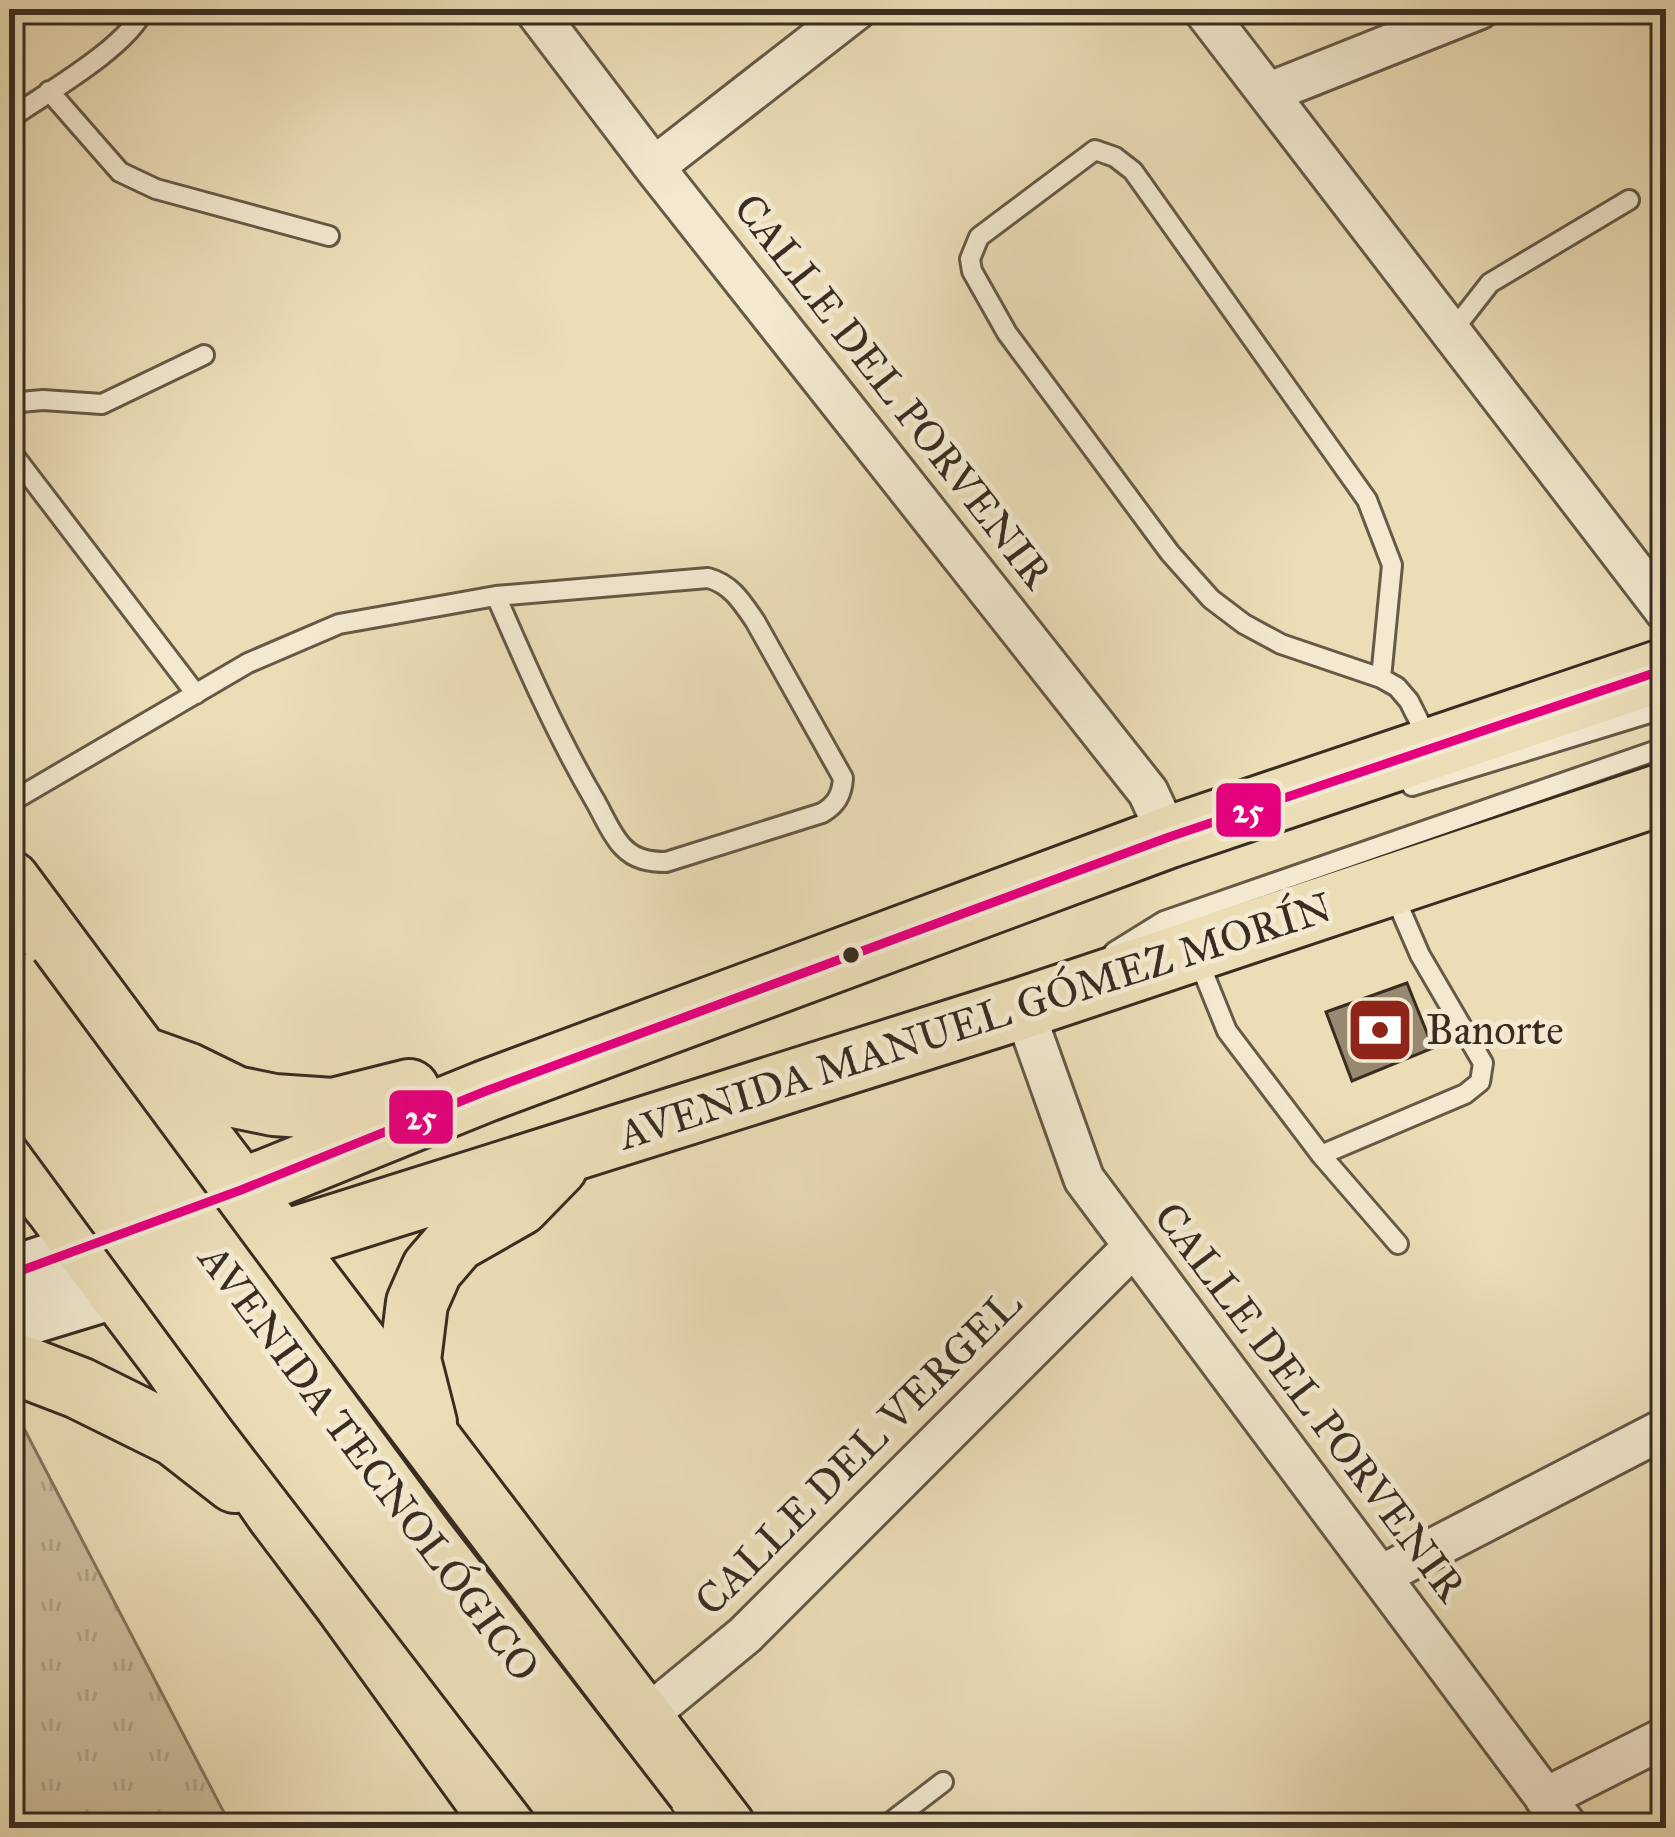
<svg xmlns="http://www.w3.org/2000/svg" width="1675" height="1837" font-family="'IM FELL Great Primer',serif">
<style>
.park{fill:url(#park-tufts);stroke:#837660;stroke-width:3}
.building{fill:#96896f;stroke:#392d22;stroke-width:3}
.lines{fill:none;stroke-linecap:round;stroke-linejoin:round}
.service-casing{stroke:#665947;stroke-width:24}
.minor-casing{stroke:#665947;stroke-width:45}
.secondary-casing{stroke:#392d22;stroke-width:60}
.primary-casing{stroke:#392d22;stroke-width:66}
.service{stroke:#f2e9d0;stroke-width:18}
.minor{stroke:#f2e9d0;stroke-width:39}
.secondary{stroke:#f2e9d0;stroke-width:54}
.primary{stroke:#ebddb6;stroke-width:60}
.primary-bridge-casing{stroke:#392d22;stroke-width:66;stroke-linecap:butt}
.primary-bridge{stroke:#ebddb6;stroke-width:60}
.bus-1-casing{stroke:#f2e9d0;stroke-width:18}
.bus-1{stroke:#e5007d;stroke-width:9}
.bus-dot{fill:#392d22;stroke:#f2e9d0;stroke-width:4.5}
.labels{text-anchor:middle;dominant-baseline:central;stroke-width:10;stroke-linejoin:round;paint-order:stroke}
.street-label{font-size:42px;fill:#392d22;stroke:#f2e9d0}
.poi-label{font-size:42px;fill:#392d22;stroke:#f2e9d0;text-anchor:start}
.line-badge{stroke:#f2e9d0;stroke-width:4.5}
.badge-label{font-size:33px;text-anchor:middle;font-weight:bold;fill:#fff}
</style>
<defs>
<pattern id="park-tufts" width="24" height="20" patternUnits="userSpaceOnUse" patternTransform="scale(3)"><rect width="24" height="20" fill="#cdbf9d"/><path d="M3 7l-1-3M5 7V3M7 7l1-3M15 17l-1-3M17 17v-4M19 17l1-3" fill="none" stroke="#b1a487"/></pattern>
</defs>
<rect width="100%" height="100%" fill="#ebddb6"/>
<filter id="stains"><feTurbulence type="fractalNoise" baseFrequency=".00167" numOctaves="4"/><feColorMatrix values="0 0 0 0 .2 0 0 0 0 .09 0 0 0 0 .02 0 0 0 .5 -.17"/></filter>
<radialGradient id="worn" r=".72"><stop offset=".6" stop-color="#630" stop-opacity="0"/><stop offset="1" stop-color="#630" stop-opacity=".3"/></radialGradient>
<path class="park" d="M17,1415l215,413h-223v-410z"/>
<path class="building" d="M1407,983l26,65 -81,33 -26,-69z"/>
<g class="lines">
<defs>
<path id="service" d="M49,91l71,81 36,17 173,47
M9,119c37,-26 118,-71 135,-110
M1450,334l40,-51 139,-83
M9,403l34,-3 59,4 102,-49
M9,455l3,-2 184,241
M1381,678l11,-113 -25,-65 -234,-329 -18,-14 -20,-7 -116,87 -9,22 2,12 35,62 163,220 41,46 33,25 37,20 100,34 16,9 12,14 20,40
M1412,786l254,-78
M9,803l239,-140 91,-39 157,-28 212,-18c23,6 34,24 47,43l88,157c-1,17 -7,27 -21,35l-156,49c-15,0 -31,-2 -43,-15 -12,-12 -20,-33 -29,-48 -38,-65 -68,-134 -98,-203
M1114,952l50,-31 502,-174
M1197,957l30,74 94,124 77,89
M1321,1155l144,-61 15,-12 3,-19 -63,-108 -26,-60
M883,1828l60,-46"/>
<path id="minor" d="M534,9l120,158 494,625 21,45
M1203,9l463,603
M1268,93l211,-84
M654,167l203,-158
M1023,1008l61,171 484,649
M1380,1576l286,-148
M643,1719l102,-84 389,-389
M1545,1798l121,-61"/>
<path id="secondary" d="M9,1275l78,-26
M9,1323l108,-33"/>
<path id="primary" d="M9,881l130,175 586,772
M144,1058l42,15 49,24 39,8 59,4 76,-19
M9,1149l46,57 119,158 102,148 68,90 163,226
M87,1249l154,-59 245,-99 683,-254 497,-168
M117,1290l164,-48 742,-234 643,-215
M9,1361l70,27 97,48 59,46
M426,1423l-16,-63 7,-57 15,-34 24,-28 63,-36 38,-39"/>
</defs>
<use href="#service" class="service-casing"/>
<use href="#minor" class="minor-casing"/>
<use href="#secondary" class="secondary-casing"/>
<use href="#primary" class="primary-casing"/>
<use href="#service" class="service"/>
<use href="#minor" class="minor"/>
<use href="#secondary" class="secondary"/>
<use href="#primary" class="primary"/>
<defs>
<path id="primary-bridge" d="M9,979l415,561 223,288
M9,1065l247,336 328,427"/>
</defs>
<use href="#primary-bridge" class="primary-bridge-casing"/>
<use href="#primary-bridge" class="primary-bridge"/>
<defs>
<path id="bus-1" d="M9,1275l232,-85 245,-99 683,-254 497,-168"/>
</defs>
<use href="#bus-1" class="bus-1-casing"/>
<use href="#bus-1" class="bus-1"/>
</g>
<defs>
<symbol id="bank-square" viewBox="-11 -11 22 22"><rect x="-9" y="-9" width="18" height="18" rx="4" fill="#8f2418" stroke="#f2e9d0"/><path d="M-6-4H6V4H-6ZM0-2.3a2.3 2.3 0 1 0 0 4.6a2.3 2.3 0 1 0 0-4.6Z" fill="#fff"/></symbol>
</defs>
<g fill-rule="evenodd">
<use href="#bank-square" x="1342" y="992" width="76" height="76"/>
</g>
<circle class="bus-dot" cx="851" cy="955" r="10"/>
<g class="labels">
<g class="street-label">
<text transform="translate(893 391) rotate(52)">CALLE DEL PORVENIR</text>
<text transform="translate(975 1021) rotate(-18)">AVENIDA MANUEL GÓMEZ MORÍN</text>
<text transform="translate(1310 1402) rotate(53)">CALLE DEL PORVENIR</text>
<text transform="translate(858 1452) rotate(-45)">CALLE DEL VERGEL</text>
<text transform="translate(369 1463) rotate(53)">AVENIDA TECNOLÓGICO</text>
</g>
<g class="poi-label">
<text x="1426" y="1030">Banorte</text>
</g>
</g>
<g class="line-badge">
<rect x="1214" y="781" width="69" height="58" rx="12" fill="#e5007d"/>
<rect x="387" y="1088" width="68" height="58" rx="12" fill="#e5007d"/>
</g>
<g class="badge-label">
<text x="1248" y="822">25</text>
<text x="421" y="1129">25</text>
</g>
<rect width="1675" height="1837" fill="none" stroke="#ebddb6" stroke-width="48"/>
<rect x="12" y="12" width="1651" height="1813" fill="none" stroke="#392d22" stroke-width="6"/>
<rect x="24" y="24" width="1627" height="1789" fill="none" stroke="#392d22" stroke-width="3"/>
<rect width="100%" height="100%" filter="url(#stains)"/>
<rect width="100%" height="100%" fill="url(#worn)"/>
</svg>
